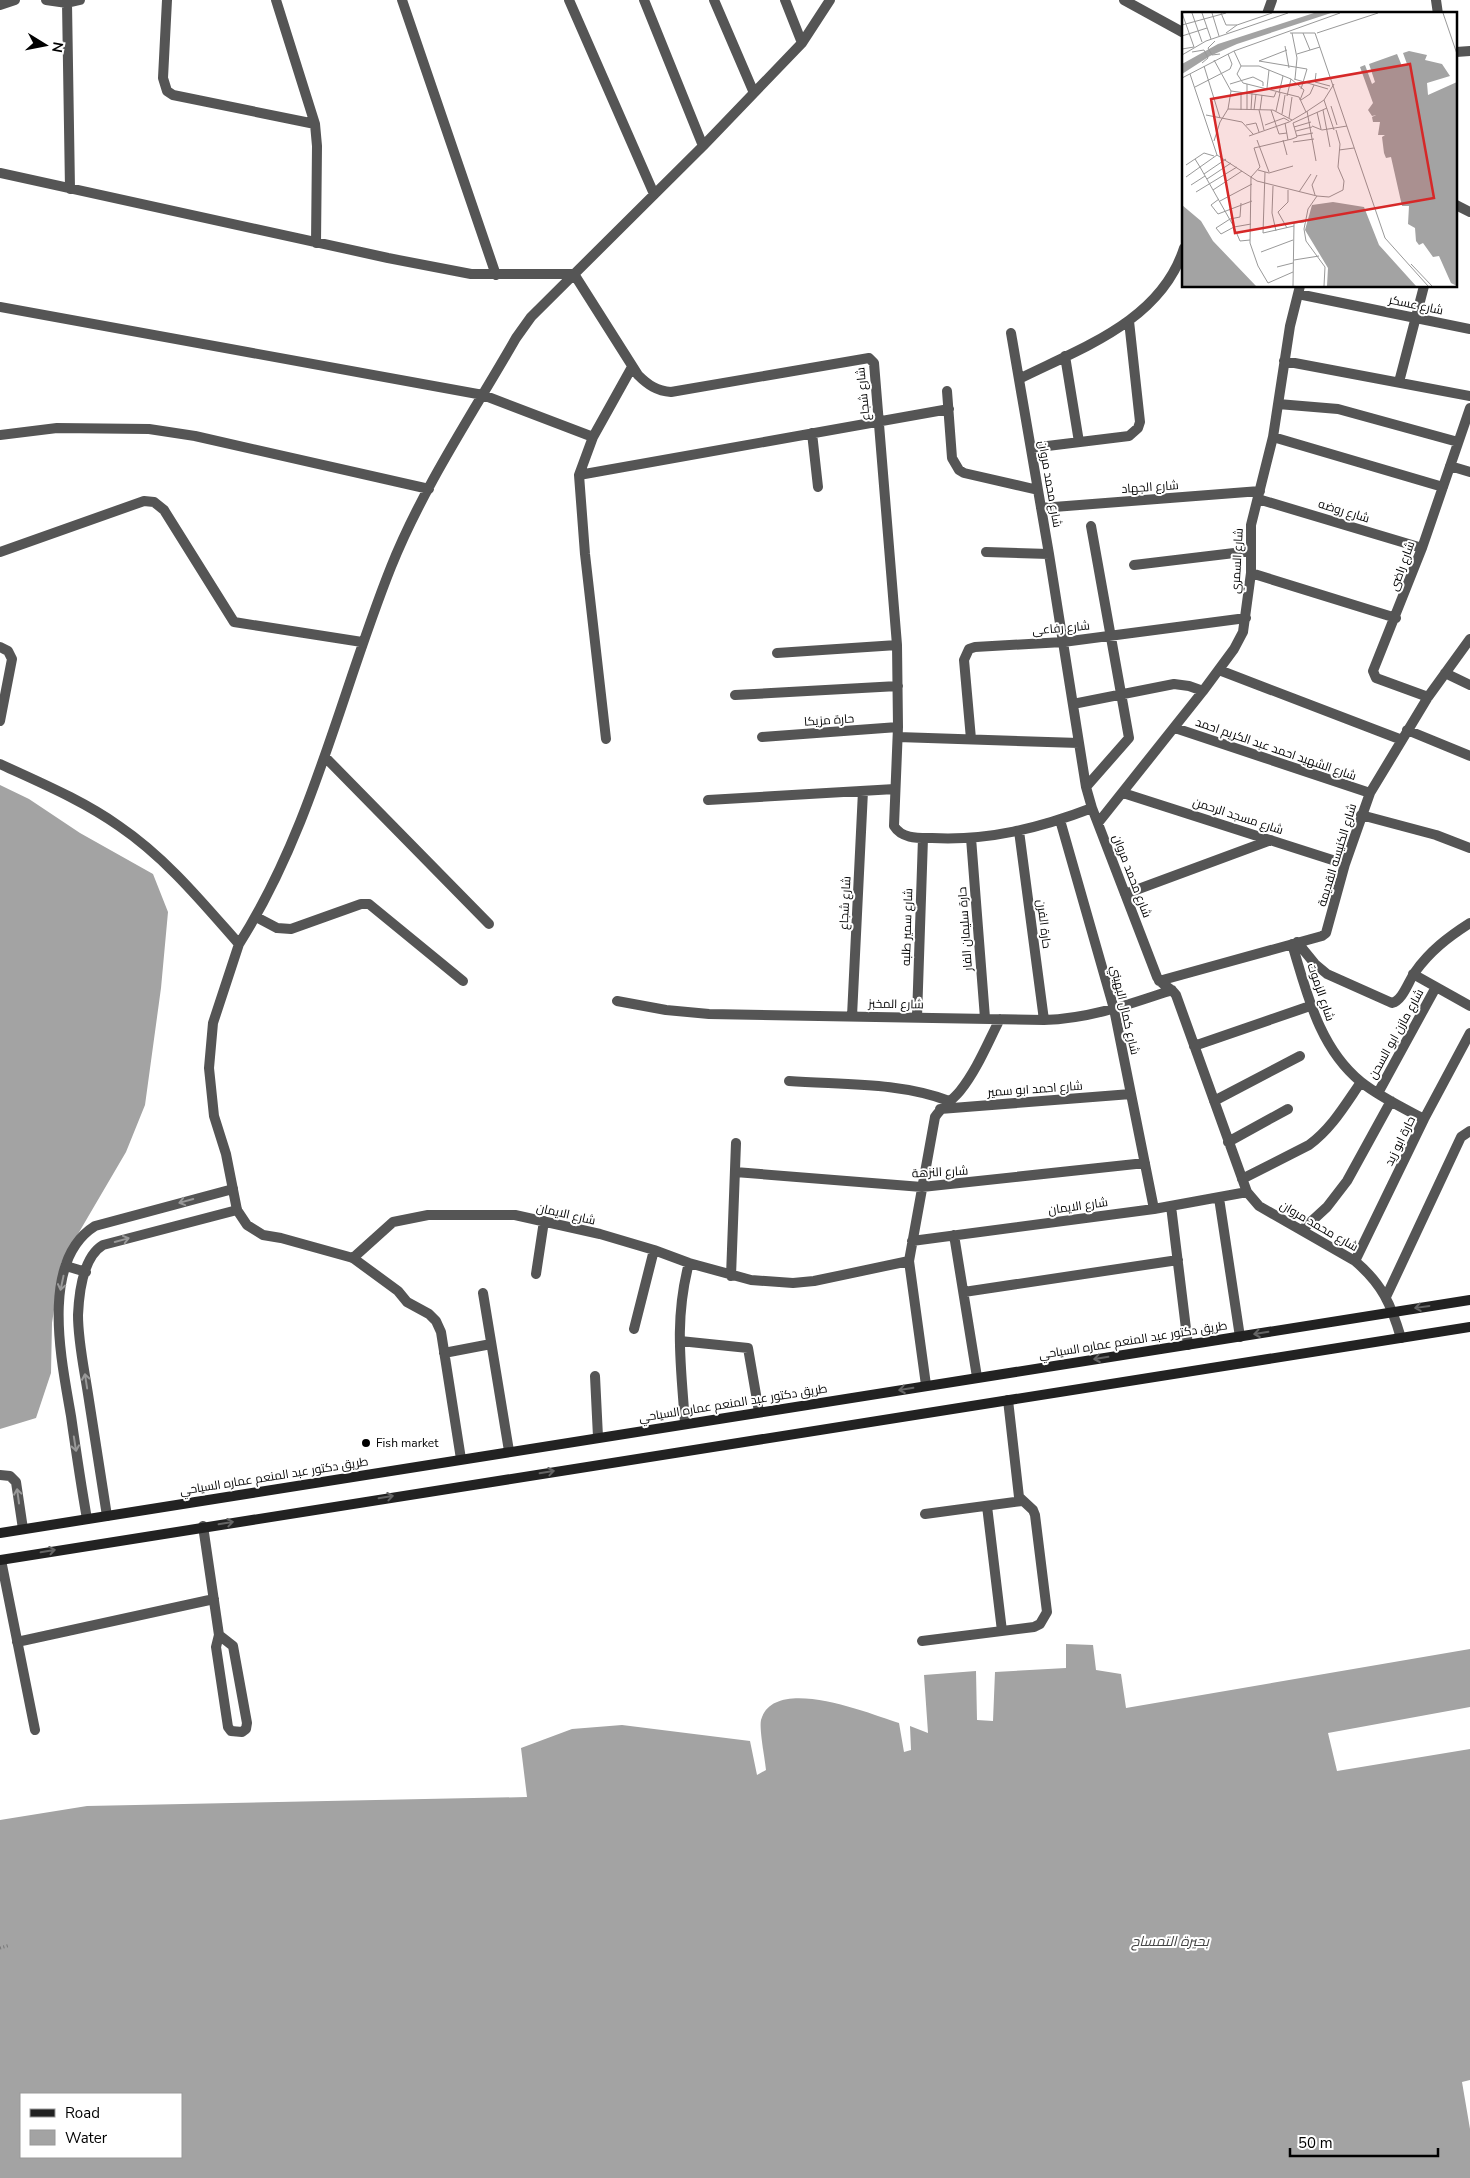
<svg xmlns="http://www.w3.org/2000/svg" width="1470" height="2178" font-family="'Nunito Sans',Cairo,sans-serif">
<style>
.water{fill:#a3a3a3;fill-rule:evenodd}
.lines{fill:none;stroke-linecap:round;stroke-linejoin:round}
.path{stroke:#777;stroke-width:3;stroke-dasharray:1 2.5;stroke-linecap:butt}
.service{stroke:#555;stroke-width:10}
.minor{stroke:#555;stroke-width:10}
.secondary{stroke:#222;stroke-width:10}
.oneway{stroke:#999}
.oneway2{stroke:#646464}
.poi-dot{fill:#000;stroke:#fff;stroke-width:2}
.labels{text-anchor:middle;dominant-baseline:central;stroke-width:4;stroke-linejoin:round;paint-order:stroke}
.street-label{font-size:12px;fill:#000;stroke:#fff}
.poi-label{font-size:12px;fill:#000;stroke:#fff;text-anchor:start}
.water-label{font-size:14px;font-style:italic;fill:#444;stroke:#fff}
.inset-road{fill:none;stroke:#999;stroke-width:1}
.view{fill:#d62828;fill-opacity:0.15;stroke:#d62828;stroke-width:2.5}
.inset-edge{fill:none;stroke:#000;stroke-width:2.5}
</style>
<rect width="100%" height="100%" fill="#fff"/>
<path class="water" d="M0,785l29,14 51,34 73,41 15,38 -7,76 -16,117 -19,47 -65,111 -9,60 -1,50 -15,45 -36,11z
M1066,1644l27,1 3,25 25,4 5,34 344,-59v58l-142,26 9,38 133,-22v331l-8,2 8,47v49h-1470v-358l87,-14 440,-9 -6,-49 51,-19 50,-4 128,16 7,34 9,-5c-1,-11 -7,-41 -5,-50 13,-46 109,-6 138,3l5,29 7,-2 -1,-24 18,7 -4,-58 52,-4 1,49 16,1 2,-49 71,-4zM181,2094v63h-160v-63z"/>
<g class="lines">
<path class="path" d="M0,1948l10,-3"/>
<path class="service" d="M353,1258l45,33 9,11 22,12 7,7 5,11 20,127
M66,1266l20,6
M483,1293l26,158
M444,1353l47,-9
M0,1475l10,1 6,6 7,47
M987,1506l15,125
M925,1514l97,-13
M107,1516c-6,-41 -13,-81 -19,-122 -4,-26 -10,-53 -10,-79 1,-22 5,-58 25,-70l134,-35
M87,1519c-6,-34 -11,-68 -16,-103 -9,-53 -32,-155 24,-190l138,-37
M203,1526l16,109
M1,1560l34,170
M219,1635l14,11 14,77 -1,6 -4,3 -11,-1 -3,-4 -12,-80z
M922,1641l112,-14 6,-3 7,-12 -12,-97 -2,-5 -14,-13 -11,-97
M17,1642l197,-43"/>
<path class="minor" d="M46,0l21,3v-3
M167,0l-4,78 4,13 6,4 142,29
M276,0l39,124 2,22 -1,97
M402,0l94,275
M569,0l85,194
M644,0l59,146
M714,0l40,93
M785,0l17,43
M1124,0l60,33
M1436,0l2,14
M0,5l15,-5
M1267,14l5,-14
M1456,52l14,-1
M0,173l388,85 83,16h103l64,101c10,10 19,16 33,17l198,-34 5,5 23,282 1,82 -4,99c8,13 24,12 38,12 56,3 108,-10 160,-30
M70,189l-3,-186 13,-3
M1456,205l14,7
M1298,294l172,35
M0,307l483,88 110,42
M1011,333l38,221 37,233 6,21 65,169c4,8 14,10 19,18l71,197 12,14 96,55c27,23 36,43 46,77
M1065,356l14,86
M1284,361l186,35
M1019,379c62,-31 142,-58 165,-131
M1399,382l25,-96
M947,391l5,67 7,12 5,3 74,17
M1278,404l60,5 120,33
M812,433l6,54
M0,435l57,-7 92,1 46,7 234,53
M1273,437l170,50
M1031,448l98,-12 9,-8 2,-6 -11,-101
M1450,466l20,6
M579,475l370,-66
M1258,499l164,49
M1041,508l219,-17
M0,552l144,-51 10,1 10,8 70,112 128,20
M986,552l63,2
M1134,565l117,-14
M1251,573l145,45
M0,647l8,4 4,8 -12,62
M777,653l120,-8
M1219,670l183,70
M1445,673l25,12
M735,695l163,-9
M1428,697l-52,-19 -3,-7 49,-123 48,-140
M1073,704l101,-20 15,2 14,5
M1175,728l195,65
M1407,730l63,26
M762,737l136,-10
M898,737l181,6
M606,739l-21,-185 -6,-79 14,-38 39,-70
M971,739l-7,-79 5,-11 6,-2 88,-5 183,-24
M325,757l164,167
M0,764c41,19 82,36 119,62 47,32 83,76 120,118l-26,79 -4,45 5,48 12,38 11,56 10,15 16,10 18,3 72,20 40,-36 35,-7h87l85,19 54,16 35,13 62,17 42,3 21,-2 95,-20
M1086,787l43,-49 -38,-212
M1123,793l222,71
M708,800l187,-11
M1361,815l75,20 34,13
M1060,820l54,189 40,200
M1098,823l105,-132 31,-42 9,-17 8,-59v-48l22,-88 17,-111 10,-40
M1019,831l25,189
M971,838l14,180
M1125,894l146,-54
M256,917l21,11 14,1 70,-25h8l94,77
M1297,942l18,22 12,10 65,29c11,-3 16,-21 23,-31 15,-21 33,-35 55,-49
M239,944c73,-115 102,-252 152,-377 32,-80 82,-154 125,-229l15,-21 172,-171 99,-103 28,-43
M1292,944c15,49 27,104 69,138 19,15 42,26 63,37
M1413,974l57,32
M1159,981l163,-45 4,-3 19,-69 25,-71 58,-96 42,-58
M617,1001l49,9 43,4 335,6c45,-1 86,-16 128,-30
M852,1016l11,-225
M917,1017l6,-179
M1194,1046l116,-40
M789,1081c54,4 110,1 160,20
M1378,1093l58,-106
M1214,1101l86,-45
M940,1109l191,-15
M1228,1142l60,-33
M735,1172l187,15 223,-24
M1242,1179l67,-34c23,-17 36,-40 52,-63
M1219,1198l21,139
M1171,1206l17,139
M1302,1230l25,-23 20,-26 44,-80
M954,1235l23,142
M912,1241l242,-32 93,-17
M1355,1261l69,-142 46,-86
M536,1274l8,-53
M731,1276l5,-133
M964,1292l214,-32
M1386,1297l75,-160 9,-6
M634,1329l20,-79
M680,1341l68,7 11,64
M595,1376l3,61
M926,1385l-17,-124 26,-144c7,-11 17,-16 25,-26 17,-21 28,-49 40,-72
M685,1423c-4,-57 -11,-103 4,-160"/>
<path class="secondary" d="M0,1533l1470,-233
M0,1560l1470,-233"/>
</g>
<defs><path id="oneway-shaft" d="M-6 0H5M1.5-3L5.5 0L1.5 3" fill="none" stroke-width="1.6" stroke-linecap="round" stroke-linejoin="round" transform="scale(1.25)"/></defs>
<g class="oneway">
<use href="#oneway-shaft" transform="translate(186 1201) rotate(165)"/>
<use href="#oneway-shaft" transform="translate(122 1240) rotate(-15)"/>
<use href="#oneway-shaft" transform="translate(62 1283) rotate(102)"/>
<use href="#oneway-shaft" transform="translate(86 1381) rotate(-99)"/>
<use href="#oneway-shaft" transform="translate(75 1444) rotate(81)"/>
<use href="#oneway-shaft" transform="translate(18 1496) rotate(-98)"/>
</g>
<g class="oneway2">
<use href="#oneway-shaft" transform="translate(1422 1307) rotate(172)"/>
<use href="#oneway-shaft" transform="translate(1261 1333) rotate(171)"/>
<use href="#oneway-shaft" transform="translate(1101 1358) rotate(171)"/>
<use href="#oneway-shaft" transform="translate(906 1389) rotate(171)"/>
<use href="#oneway-shaft" transform="translate(547 1472) rotate(-9)"/>
<use href="#oneway-shaft" transform="translate(386 1497) rotate(-9)"/>
<use href="#oneway-shaft" transform="translate(226 1523) rotate(-9)"/>
<use href="#oneway-shaft" transform="translate(48 1551) rotate(-10)"/>
</g>
<circle class="poi-dot" cx="366" cy="1443" r="5"/>
<g class="labels">
<g class="street-label">
<text transform="translate(1416 305) rotate(12)">شارع عسكر</text>
<text transform="translate(863 394) rotate(-96)">شارع شجاع</text>
<text transform="translate(1050 484) rotate(80)">شارع محمد مروان</text>
<text transform="translate(1150 487) rotate(-4)">شارع الجهاد</text>
<text transform="translate(1344 511) rotate(17)">شارع روضه</text>
<text transform="translate(1237 561) rotate(-87)">شارع السمري</text>
<text transform="translate(1402 566) rotate(-70)">شارع راضى</text>
<text transform="translate(1061 628) rotate(-5)">شارع رفاعى</text>
<text transform="translate(829 720) rotate(-4)">حارة مزيكا</text>
<text transform="translate(1276 749) rotate(19)">شارع الشهيد احمد عبد الكريم احمد</text>
<text transform="translate(1238 816) rotate(18)">شارع مسجد الرحمن</text>
<text transform="translate(1337 855) rotate(-73)">شارع الكنيسه القديمة</text>
<text transform="translate(1132 876) rotate(69)">شارع محمد مروان</text>
<text transform="translate(845 903) rotate(-87)">شارع شجاع</text>
<text transform="translate(1044 924) rotate(83)">حارة الفرن</text>
<text transform="translate(907 927) rotate(-88)">شارع سمير طلبه</text>
<text transform="translate(965 929) rotate(-94)">حارة سليمان الفار</text>
<text transform="translate(1321 992) rotate(71)">شارع الزموت</text>
<text transform="translate(896 1004) rotate(1)">شارع المخبز</text>
<text transform="translate(1125 1010) rotate(77)">شارع كمال البهيني</text>
<text transform="translate(1396 1034) rotate(-61)">شارع مازن ابو السحن</text>
<text transform="translate(1035 1089) rotate(-4)">شارع احمد ابو سمير</text>
<text transform="translate(1400 1141) rotate(-64)">حارة ابو زيد</text>
<text transform="translate(940 1172) rotate(-3)">شارع النزهة</text>
<text transform="translate(1078 1206) rotate(-8)">شارع الايمان</text>
<text transform="translate(566 1214) rotate(13)">شارع الايمان</text>
<text transform="translate(1319 1226) rotate(30)">شارع محمد مروان</text>
<text transform="translate(1133 1340) rotate(-9)">طريق دكتور عبد المنعم عماره السياحي</text>
<text transform="translate(733 1403) rotate(-9)">طريق دكتور عبد المنعم عماره السياحي</text>
<text transform="translate(274 1476) rotate(-9)">طريق دكتور عبد المنعم عماره السياحي</text>
</g>
<g class="poi-label">
<text x="376" y="1443">Fish market</text>
</g>
<g class="water-label">
<text x="1170" y="1941">بحيرة التمساح</text>
</g>
</g>
<g transform="translate(1182 12)">
<rect width="275" height="275" fill="#fff"/>
<path d="M132,1h17l-94,31 -27,12 -28,18v-10l36,-20zM227,39l18,4 -2,5 17,4 8,12 -23,7 1,12 29,-13v204l-6,-3 -12,-27 -6,1 -10,-14 -4,2 -3,-4 -1,-13 -7,-4 1,-18h-7l-11,-49 -5,1 -2,-5 -2,-16 3,-2h-7l2,-13h-7l-1,-5 4,-2 -4,1 -4,-6 5,-7 -13,-36 5,-2 7,19 3,-2 -6,-18 28,-10 5,12 5,-2 -4,-11zM151,190l31,5 15,38 37,41h-89l1,-18 -23,-38 7,-25zM0,193l19,16 12,20 43,45h-74z" fill="#a3a3a3"/>
<path class="inset-road" d="M0,1l12,34 -12,2M10,1l10,29M20,1l9,26M30,1l7,23M39,1l5,12h11M261,1l14,41M0,13l44,-12M44,21l11,-8 35,-12M108,21h25l70,205 43,48M110,21l5,25 -2,21M121,21l7,17M135,21l61,-20M0,24l25,-8M33,29l-7,7 4,7 8,-1M103,34l4,22M105,38l-28,11 48,8 -6,20M52,39l7,15 -4,8 6,9 56,14 7,15M10,40l12,-2 4,8 -6,5M115,42l23,-7M0,43l24,-14 82,-28M32,48l17,31 43,6 2,-5M22,54l16,52M59,54h18l32,13 13,11 -4,10M134,61l-1,9 15,4M8,62l27,81 40,26 60,15M0,66l52,-27 106,-38M112,67l34,10M48,72l23,-7 10,5v4M13,75l35,-18 2,-5 -4,-10M85,76l2,-18M97,81l4,-17M105,84l4,-17M119,88l9,-6 4,-9M142,88l10,30M149,94l6,19M46,97l45,1 19,10M59,98v-18M65,98v-26M69,98l1,-17M72,98l2,-16M77,98l5,20M78,98l2,-15M89,98l8,24 8,-1M141,98l7,37M94,99l4,-18M125,99l9,50M135,100l4,17M100,102l3,-19M24,103l36,7 11,12M107,106l3,-21M103,111l3,17M111,111l34,-15M64,113l10,-2 3,9M83,113l19,-7 5,3M130,114l10,4 25,-4M112,115l17,-5M114,119l16,-4M67,124l40,-14 17,-10 18,-12 10,-16M115,124l16,-3M110,127l-38,9 6,19 -9,10 -1,66 8,23 10,17 25,-11M110,127l5,-2 -4,-14M75,128l12,32M101,128l4,15M32,129l6,-19 8,-13 3,-18M111,130l21,-3M157,138l15,-2M35,143l-17,12 34,60 17,-3M4,153l18,-12 10,3M76,158l11,3 24,-7M83,160l-2,61 31,-7M22,162l22,-15M4,165l14,-10 -5,-8M25,167l24,-16M9,173l14,-9M91,174l-1,27 4,18M31,178l29,-19M14,180l41,-25M117,180l12,-18M133,183l-3,-10 5,-10M37,187l-8,6 7,9 34,-13M38,189l32,-17M59,191l-1,14 -10,2 -14,9 5,6 13,-7 6,14 10,-1M105,216l-9,-16 10,-10v-12M79,240l32,-12M112,248l25,-4M229,252l21,22M95,255l16,-4M111,274l1,-63 10,-1M142,274l1,-19 -19,-26 -2,-12 4,-20 9,-13 12,1 14,-7 1,-9 -6,-14 2,-23 -4,-14"/>
<path class="view" d="M228,52l24,134 -199,35 -24,-134z"/>
<rect width="275" height="275" class="inset-edge"/>
</g>
<rect x="20" y="2093" width="162" height="65" fill="#ffffff" stroke="#999999"/>
<rect x="30" y="2109" width="25" height="8" fill="#222222" stroke="#999999"/>
<text x="65" y="2118" font-size="15" fill="#000000">Road</text>
<rect x="30" y="2130" width="25" height="15" fill="#a3a3a3" stroke="#999999"/>
<text x="65" y="2143" font-size="15" fill="#000000">Water</text>
<g transform="translate(45 45) rotate(100)" stroke="#ffffff" stroke-width="4" paint-order="stroke">
<path d="M0-4L9 19L0 12L-9 19Z" fill="#000000"/>
<text y="-8" font-size="14" font-weight="bold" text-anchor="middle" fill="#000000">N</text>
</g>
<path d="M1290 2148v8h148v-8" fill="none" stroke="#000000" stroke-width="2.5"/>
<text x="1298" y="2148" font-size="15" fill="#000000" stroke="#ffffff" stroke-width="4" paint-order="stroke">50 m</text>
</svg>
